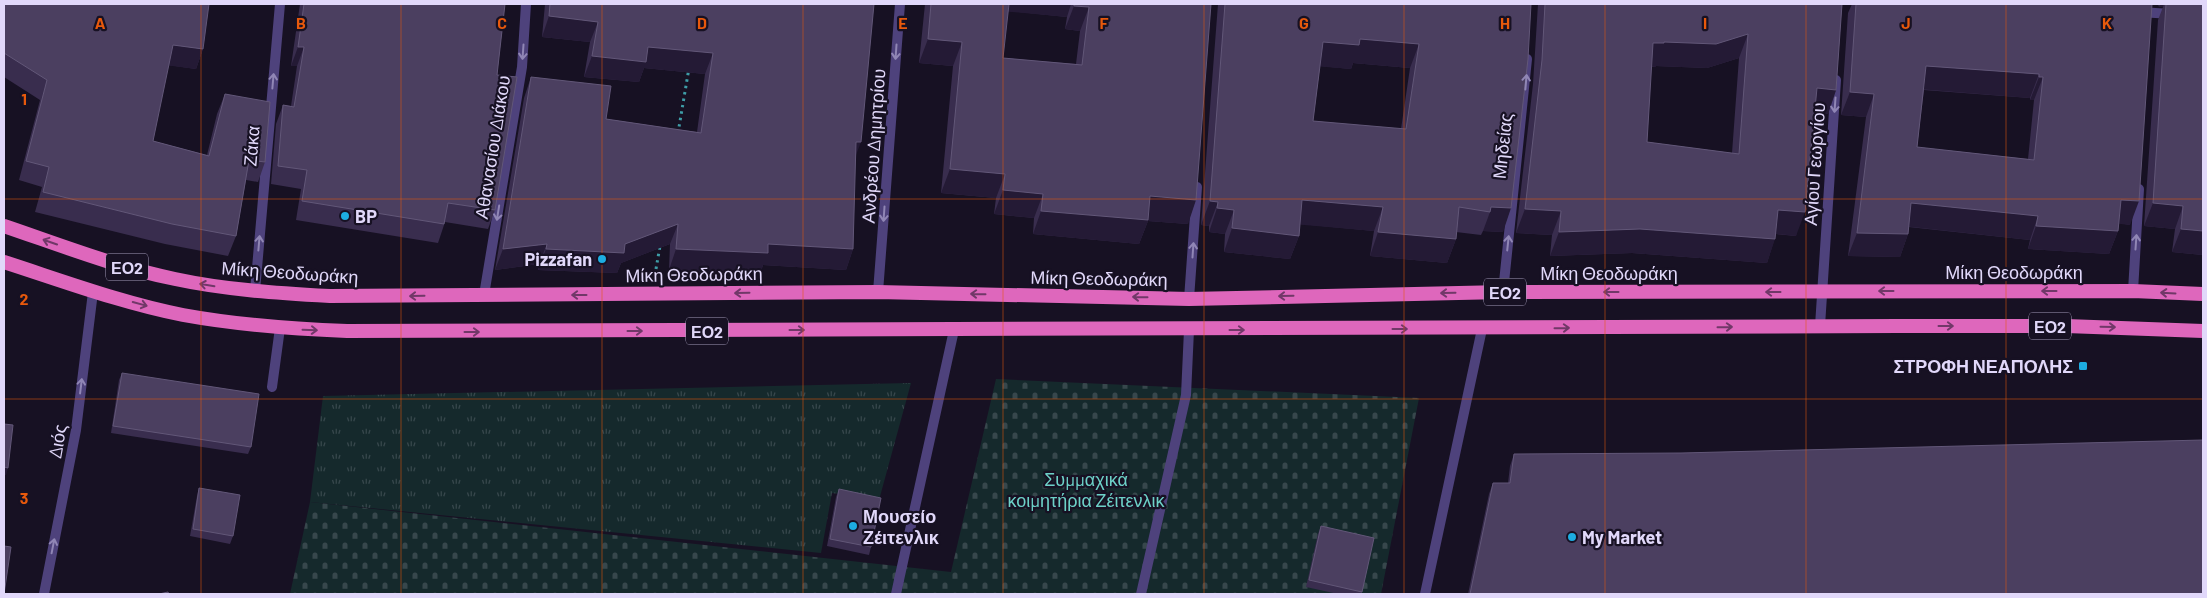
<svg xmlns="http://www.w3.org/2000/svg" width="2207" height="598" font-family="Barlow,sans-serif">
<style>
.grass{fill:url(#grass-tufts)}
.cemetery{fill:url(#cemetery-stones)}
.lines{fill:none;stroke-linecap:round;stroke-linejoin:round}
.path{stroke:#3e9da7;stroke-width:3;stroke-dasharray:2.5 4;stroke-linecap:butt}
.service{stroke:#4e427c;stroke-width:10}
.pedestrian{stroke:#4e427c;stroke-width:10}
.minor{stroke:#4e427c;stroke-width:10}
.tertiary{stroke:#4e427c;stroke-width:10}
.trunk{stroke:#de67bc;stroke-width:14}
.wall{fill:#392d4e;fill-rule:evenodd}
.shaded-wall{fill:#241a35}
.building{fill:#4b3f60;stroke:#625778;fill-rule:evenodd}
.oneway{stroke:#9086b5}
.oneway2{stroke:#713868}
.grid{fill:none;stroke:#e8590c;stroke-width:1;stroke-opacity:0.55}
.poi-dot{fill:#1dade1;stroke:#171123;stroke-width:2}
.labels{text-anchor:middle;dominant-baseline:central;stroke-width:4.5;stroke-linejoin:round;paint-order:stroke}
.shield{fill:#171123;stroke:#a49cba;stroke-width:1}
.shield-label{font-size:16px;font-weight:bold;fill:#e1d8fa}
.street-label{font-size:18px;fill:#e1d8fa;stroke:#171123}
.poi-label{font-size:18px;font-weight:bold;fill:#e1d8fa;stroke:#171123;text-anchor:start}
.park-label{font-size:18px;fill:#6dd1c8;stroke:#171123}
.grid-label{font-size:16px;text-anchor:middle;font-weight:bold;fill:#e8590c;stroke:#171123;stroke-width:4.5;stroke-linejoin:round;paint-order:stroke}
</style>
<defs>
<pattern id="grass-tufts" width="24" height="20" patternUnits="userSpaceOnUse" patternTransform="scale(1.25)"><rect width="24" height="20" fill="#15292c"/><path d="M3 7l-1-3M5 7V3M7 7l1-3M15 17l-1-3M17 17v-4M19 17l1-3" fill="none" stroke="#37474c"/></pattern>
<pattern id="cemetery-stones" width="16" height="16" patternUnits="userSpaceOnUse" patternTransform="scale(1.25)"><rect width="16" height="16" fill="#15292c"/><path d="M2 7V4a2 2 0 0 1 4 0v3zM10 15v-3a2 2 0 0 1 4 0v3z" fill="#37474c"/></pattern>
</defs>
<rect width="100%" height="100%" fill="#171123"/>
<path class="grass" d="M911,383l-32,117 -47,-7 -11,60 -511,-51 13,-106z"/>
<path class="cemetery" d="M996,379l423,19 -38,196h-1091l20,-92 641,70z"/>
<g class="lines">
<path class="path" d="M678,133l11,-65
M656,269l4,-23"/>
<path class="service" d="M272,387l8,-59
M896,594l3,-14
M1425,594l57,-265"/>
<path class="pedestrian" d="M1141,594l45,-199 3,-65"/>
<path class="minor" d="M2139,12l33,2
M255,291l25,-287
M878,292l22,-288
M1503,292l24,-233
M484,295l38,-228 4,-63
M1189,299l8,-112
M899,580l55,-250
M44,594l32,-164 17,-138"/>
<path class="tertiary" d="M2133,291l6,-102
M1820,326l16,-246"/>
<path class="trunk" d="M4,226c56,19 112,41 171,53 51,11 103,14 155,17l548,-4 311,7 314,-7 630,-1 70,3
M4,262c59,19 118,41 179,53 55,10 109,14 164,16l1550,-5h169l137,5"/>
</g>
<path class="wall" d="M4,4l199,45 -7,20 -28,-4 -15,76 54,14 10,-41 8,-20 40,68 -7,20 -12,-2 -10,56 -8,20 -63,-12 -130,-32 7,-25 -23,-7 21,-80 -36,-23z
M300,4h205l-8,71 -2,135 -7,19 -43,-7 -7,21 -142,-23 5,-31 -30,-5 5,-60 7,-19 8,1 6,-40h-6z
M545,4h329l-19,154 -2,91 -7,21 -83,-5 -3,9 -91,-4 1,-26 -49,19 -4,10 -79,-3 1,-6 -44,6 29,-172 7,-21 75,42 91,13 8,-58 -61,-6 -5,14 -55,-5 6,-35 -48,-5z
M925,4h286l-23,220 -40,-3 -9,23 -106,-10 1,-16 -40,-4 2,-16 -55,-5 12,-127 -34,-3zM1008,11l59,6 -2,12 15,2 -4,33 -73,-6z
M1218,4h313l-28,228 -20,-1 -2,4 -25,-3v7l-9,24 -77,-7 4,-25 -74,-7 -1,12 -9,23 -66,-7 1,-18 -16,-2v-6l-8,-1zM1353,63l57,5 -9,61 -88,-8 7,-55 31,3z
M1538,4h304l-6,86 -8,24 -14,-1 -18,123 -20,-2 -9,29 -135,-10 -82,3 2,-21 -36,-2 17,-149zM1739,58l-7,95 -85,-11 4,-75h5v-1l51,2z
M1852,4h300l-22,221 -11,-2 -1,8 -9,23 -81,-5 2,-9 -121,-13 -1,7 -8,23 -52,-1 18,-139 -25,-2 7,-102zM1924,90l106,8v2h4l-6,59 -111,-12z
M2158,4h45v251l-31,-3 3,-23 -31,-3 14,-206 5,-13h-4z
M122,373l129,74 -3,7 -137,-21 8,-53z
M1514,454l689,140h-735l21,-100 4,-11h15l2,-17z
M199,488l34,48 -3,8 -40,-8 7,-40z
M839,489l32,58 -2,8 -42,-9 9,-49z
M1321,526l41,66 -1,2h-23l-32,-7 12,-53z"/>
<path class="shaded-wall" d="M1004,4h67l-4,13 -65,-6z
M2160,4h4l-1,3h-4z
M1074,6l15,1 -9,24 -15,-2z
M549,16l49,6 -8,20 -48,-5z
M1748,34l-9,24 -32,10 -51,-2v1l-12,-1 9,-23z
M928,39l34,3 -9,24 -34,-3z
M1360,39l59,5 -9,24 -57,-5 -2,6 -37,-3 9,-24z
M173,45l30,4 -7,20 -31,-4z
M298,47h6l-7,19h-6z
M648,47l65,6 -8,21 -61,-6 -5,14 -55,-5 8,-21z
M1926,66l113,8 -9,24 -112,-9z
M2039,77h4l-9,23h-4z
M1817,88l19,2 -8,24 -20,-2z
M1850,92l24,2 -8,23 -25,-2z
M856,142h5l-8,21z
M950,169l55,5 -9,24 -55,-5z
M1003,190l40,4 -9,24 -40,-4z
M1150,196l46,4 -8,24 -40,-3 -9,23 -106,-10 8,-23z
M1302,200l81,7 -9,24 -81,-7z
M2121,200l18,1 -9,24 -18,-2z
M1210,201l8,1 -9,24 -8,-1z
M1911,203l127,13 -8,24 -127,-14z
M2153,203l30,3 -8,23 -31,-3z
M1491,207l20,1 -8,24 -20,-1 7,-19z
M1217,208l17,2 -9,24 -16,-2z
M1525,209l36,2 -9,24 -36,-2z
M1778,210l27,2 -9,24 -27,-3z
M678,224l-8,20 -49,19 -4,10 -79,-3 8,-21 79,-5z
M2036,226l82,5 -9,23 -81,-5z
M1232,228l67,8 -9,23 -66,-7z
M1640,229l135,10 -8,24 -135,-10 -82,3 9,-24z
M2181,229l22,2v24l-31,-3z
M1378,232l78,7 -9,24 -77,-7z
M1857,233l51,1 -8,23 -52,-1z
M547,244l-8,20 -44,6 8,-21z
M768,244l85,5 -7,21 -83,-5 -3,9 -91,-4 7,-21z
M4,467l4,1 -2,7h-2z"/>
<path class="building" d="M4,4h205l-6,45 -30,-4 -20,96 56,15 16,-62 45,8 -5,60 -16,-2 -13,76 -64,-12 -129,-32 6,-25 -23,-6 21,-81 -43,-27z
M304,4h201l-8,71 20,2 -22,133 -47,-7 -4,21 -142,-23 5,-31 -29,-4 5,-61 11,2 10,-60h-6z
M550,4h324l-13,138h-5l-3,107 -85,-5v9l-92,-4 2,-25 -53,20 -1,9 -78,-4 1,-5 -44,5 28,-172 80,9 -5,33 95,14 12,-80 -65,-6 -2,15 -54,-6 6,-34 -49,-6z
M931,4h78l-6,54 79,7 7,-58 -15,-1v-2h137l-15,196 -46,-4 -2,24 -107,-9 2,-17 -40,-4 2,-16 -55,-5 12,-127 -34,-3z
M1225,4h306l-3,55 -17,149 -20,-1 -1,5 -31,-5 -3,32 -78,-7 5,-25 -81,-7 -3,36 -67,-8 2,-18 -17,-2 1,-6 -8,-1zM1360,39l59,5 -13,85 -93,-8 10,-79 36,3z
M1545,4h297l-6,86 -19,-2 -12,124 -27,-2 -3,29 -135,-10 -81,3 2,-21 -36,-2 17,-149zM1748,34l-9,120 -92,-12 6,-99h11v-1l52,2z
M1856,4h296l-13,197 -18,-1 -3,31 -82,-5 2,-10 -127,-13 -3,31 -51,-1 17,-139 -24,-2zM1926,66l113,8v3h4l-9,83 -117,-13z
M2166,4h37v227l-22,-2 2,-23 -30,-3z
M122,373l137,21 -8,53 -138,-21z
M4,424l9,1 -5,43 -4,-1z
M2203,440v154h-733l23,-111h17l4,-29 167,-1z
M199,488l41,7 -7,41 -40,-7z
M839,489l42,9 -10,49 -41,-8z
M1321,526l53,12 -12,54 -53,-12z
M4,546l7,1 -7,47z
M168,592l1,2h-10z"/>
<defs><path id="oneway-shaft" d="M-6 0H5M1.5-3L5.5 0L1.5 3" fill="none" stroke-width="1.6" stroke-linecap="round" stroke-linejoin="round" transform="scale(1.25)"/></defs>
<g class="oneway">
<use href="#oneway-shaft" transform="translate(523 52) rotate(94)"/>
<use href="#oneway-shaft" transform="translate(896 52) rotate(94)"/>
<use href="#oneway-shaft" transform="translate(273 81) rotate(-85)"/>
<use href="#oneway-shaft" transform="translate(1526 82) rotate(-85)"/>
<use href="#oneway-shaft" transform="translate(1835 105) rotate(94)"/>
<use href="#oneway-shaft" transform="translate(498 213) rotate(99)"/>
<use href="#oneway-shaft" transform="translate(884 214) rotate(94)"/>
<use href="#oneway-shaft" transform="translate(2136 242) rotate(-86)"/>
<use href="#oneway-shaft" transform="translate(259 243) rotate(-85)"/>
<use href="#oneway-shaft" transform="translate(1508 243) rotate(-84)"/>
<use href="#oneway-shaft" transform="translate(1193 250) rotate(-86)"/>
<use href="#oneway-shaft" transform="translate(81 386) rotate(-83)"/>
<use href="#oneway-shaft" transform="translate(53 546) rotate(-79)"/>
</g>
<g class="oneway2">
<use href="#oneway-shaft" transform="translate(50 242) rotate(-161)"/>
<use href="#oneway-shaft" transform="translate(207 285) rotate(-171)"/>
<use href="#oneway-shaft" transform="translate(1886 291) rotate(180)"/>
<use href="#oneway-shaft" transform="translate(2049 291) rotate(180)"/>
<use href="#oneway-shaft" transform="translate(1611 292) rotate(180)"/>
<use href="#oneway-shaft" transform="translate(1773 292) rotate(180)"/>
<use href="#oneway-shaft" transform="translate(742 293) rotate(179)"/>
<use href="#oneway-shaft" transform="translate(1448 293) rotate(179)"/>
<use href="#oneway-shaft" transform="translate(2168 293) rotate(-177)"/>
<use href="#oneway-shaft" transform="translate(978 294) rotate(-179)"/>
<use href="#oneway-shaft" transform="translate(579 295) rotate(180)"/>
<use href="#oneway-shaft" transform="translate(417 296) rotate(179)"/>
<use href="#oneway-shaft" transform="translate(1286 296) rotate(179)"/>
<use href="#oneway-shaft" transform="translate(1140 297) rotate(-179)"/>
<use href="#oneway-shaft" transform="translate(140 304) rotate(15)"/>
<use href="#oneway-shaft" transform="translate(1946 326)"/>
<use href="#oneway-shaft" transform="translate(1725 327) rotate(-1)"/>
<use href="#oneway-shaft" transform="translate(2108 327) rotate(1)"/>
<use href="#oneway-shaft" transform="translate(1562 328) rotate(-1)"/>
<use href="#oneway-shaft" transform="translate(1400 329)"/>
<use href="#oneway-shaft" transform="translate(310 330) rotate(2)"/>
<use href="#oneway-shaft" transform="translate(797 330)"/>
<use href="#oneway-shaft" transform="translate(1237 330)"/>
<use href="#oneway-shaft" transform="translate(635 331)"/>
<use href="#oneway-shaft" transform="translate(472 332)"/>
</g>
<path class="grid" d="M201,4v590M401,4v590M602,4v590M803,4v590M1003,4v590M1204,4v590M1404,4v590M1605,4v590M1806,4v590M2006,4v590M4,199h2199M4,399h2199"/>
<g class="poi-dot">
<circle cx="345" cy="216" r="5"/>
<circle cx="602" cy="259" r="5"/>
<rect x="2078" y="361" width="10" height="10" rx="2.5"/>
<circle cx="853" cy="526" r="5"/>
<circle cx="1572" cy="537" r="5"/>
</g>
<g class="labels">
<g class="shield">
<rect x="106" y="253.5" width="42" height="27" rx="4"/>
<rect x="1484" y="278.5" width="42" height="27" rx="4"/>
<rect x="2029" y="312.5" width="42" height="27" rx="4"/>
<rect x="686" y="317.5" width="42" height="27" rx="4"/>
</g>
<g class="shield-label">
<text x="127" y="267">ΕΟ2</text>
<text x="1505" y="292">ΕΟ2</text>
<text x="2050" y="326">ΕΟ2</text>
<text x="707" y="331">ΕΟ2</text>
</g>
<g class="street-label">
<text transform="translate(251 146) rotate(-85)">Ζάκα</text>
<text transform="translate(873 146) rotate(-86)">Ανδρέου Δημητρίου</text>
<text transform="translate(1502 146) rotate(-84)">Μηδείας</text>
<text transform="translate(492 147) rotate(-81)">Αθανασίου Διάκου</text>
<text transform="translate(1814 164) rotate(-86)">Αγίου Γεωργίου</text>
<text transform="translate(290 272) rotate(4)">Μίκη Θεοδωράκη</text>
<text x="2014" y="272">Μίκη Θεοδωράκη</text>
<text x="1609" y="273">Μίκη Θεοδωράκη</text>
<text transform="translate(694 274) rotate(-1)">Μίκη Θεοδωράκη</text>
<text transform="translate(1099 278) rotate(1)">Μίκη Θεοδωράκη</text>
<text transform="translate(57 441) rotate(-80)">Διός</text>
</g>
<g class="poi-label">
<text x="355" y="216">BP</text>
<text x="592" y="259" text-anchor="end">Pizzafan</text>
<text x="2073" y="366" text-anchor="end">ΣΤΡΟΦΗ ΝΕΑΠΟΛΗΣ</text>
<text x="863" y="516">Μουσείο<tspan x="863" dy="21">Ζέιτενλικ</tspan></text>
<text x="1582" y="537">My Market</text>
</g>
<g class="park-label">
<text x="1086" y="479">Συμμαχικά<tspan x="1086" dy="21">κοιμητήρια Ζέιτενλικ</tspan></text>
</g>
</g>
<g class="grid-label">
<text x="100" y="29">A</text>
<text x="301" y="29">B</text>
<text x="502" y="29">C</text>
<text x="702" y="29">D</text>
<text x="903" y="29">E</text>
<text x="1104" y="29">F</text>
<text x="1304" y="29">G</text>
<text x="1505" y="29">H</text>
<text x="1705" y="29">I</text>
<text x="1906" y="29">J</text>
<text x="2107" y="29">K</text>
<text x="24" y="105">1</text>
<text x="24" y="305">2</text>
<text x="24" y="504">3</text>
</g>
<rect width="2207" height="598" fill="none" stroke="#e1d8fa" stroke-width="10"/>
</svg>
